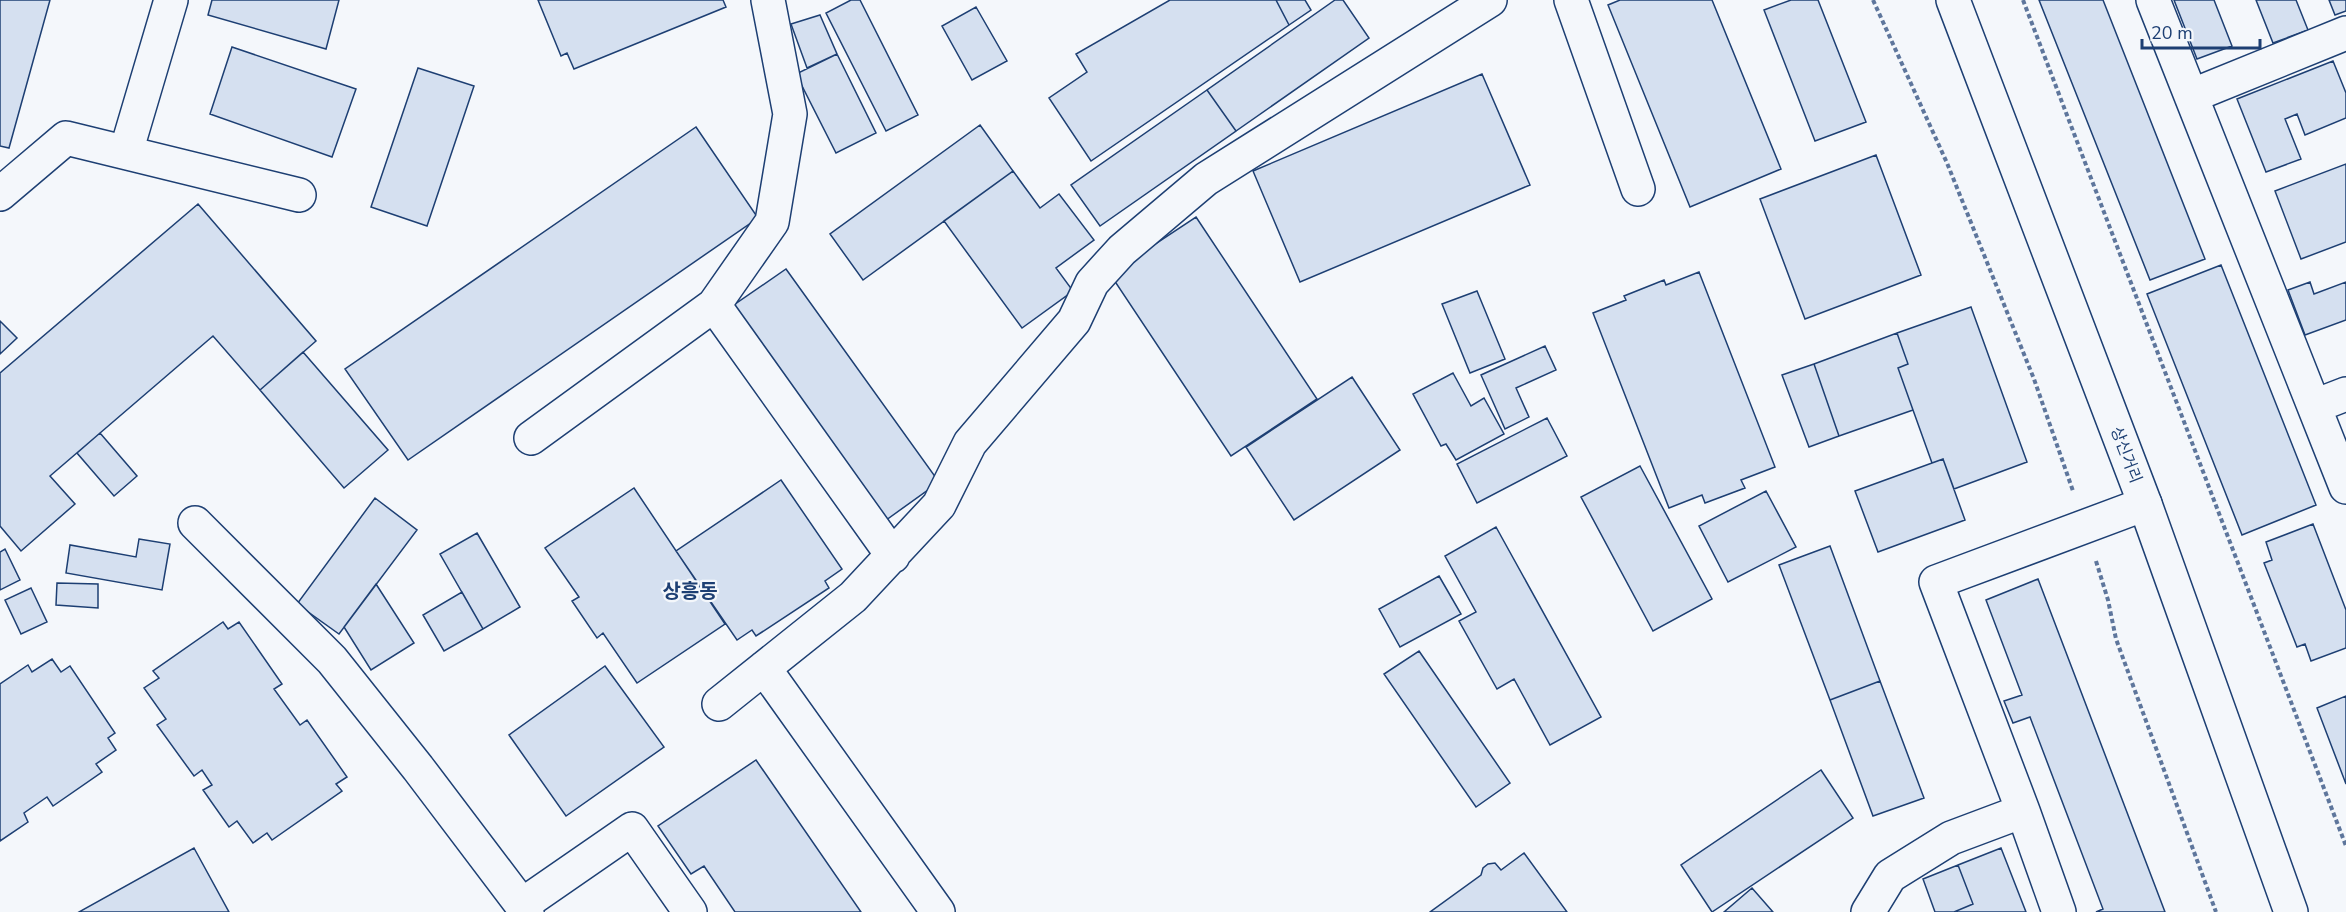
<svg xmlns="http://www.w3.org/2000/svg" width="2346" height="912" font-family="'Nunito Sans','Noto Sans KR',sans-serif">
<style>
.building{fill:#d5e0f0;stroke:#1d3f73;stroke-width:1.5}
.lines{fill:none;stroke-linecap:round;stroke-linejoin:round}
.street-casing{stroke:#1d3f73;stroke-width:36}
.secondary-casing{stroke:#1d3f73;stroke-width:36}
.path{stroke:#5e769c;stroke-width:4;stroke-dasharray:4.5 3;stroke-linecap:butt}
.street{stroke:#f4f7fb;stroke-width:33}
.secondary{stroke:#f4f7fb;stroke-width:33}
.labels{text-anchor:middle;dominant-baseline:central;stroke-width:4.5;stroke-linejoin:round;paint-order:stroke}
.street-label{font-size:16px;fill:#1d3f73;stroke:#f4f7fb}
.quarter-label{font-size:20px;font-weight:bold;fill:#1d3f73;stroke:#f4f7fb}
</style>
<rect width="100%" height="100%" fill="#f4f7fb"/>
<path class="building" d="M0,0h50l-41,148 -9,-2z
M212,0h127l-13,49 -118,-34z
M538,0h185l3,7 -152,62 -7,-16 -6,3z
M851,0h9l58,115 -32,16 -60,-118z
M1170,0h106l13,25 -198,136 -42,-63 38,-26 -11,-18z
M1276,0h29l6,10 -22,15z
M1335,0h8l26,38 -133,93 -29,-41z
M1620,0h92l69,169 -91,38 -82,-202z
M1791,0h27l48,122 -51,19 -51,-131z
M2039,0h64l102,259 -55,21z
M2174,0h40l18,46 -35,13z
M2256,0h40l12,30 -35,13z
M2329,0h17v11l-11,4z
M976,7l31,54 -35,19 -30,-54z
M820,15l17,39 -30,14 -16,-44z
M232,47l124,42 -24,68 -122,-43z
M837,54l39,79 -40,20 -40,-79z
M2333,61l13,32v25l-41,17 -8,-21 -12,5 16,40 -35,13 -29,-73z
M418,68l56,18 -47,140 -56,-19z
M1482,74l48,111 -230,97 -47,-111z
M1207,90l29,41 -136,95 -29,-41z
M980,125l33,46 -150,109 -33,-46z
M696,127l62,91 -350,242 -63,-91z
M1876,155l45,120 -116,44 -45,-120z
M2346,164v78l-45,17 -26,-68z
M1013,171l27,37 19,-14 35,46 -38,28 17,23 -51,37 -78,-107z
M198,204l118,137 -56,49 -47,-54 -163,140 25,28 -54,47 -21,-25v-153z
M1196,217l121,182 -86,57 -121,-182z
M2221,265l95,240 -74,30 -95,-241z
M786,269l153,213 -57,41 -154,-214z
M1699,272l76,195 -34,13 4,8 -40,15 -3,-8 -33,13 -76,-195 33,-13 -2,-4 40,-16 2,5z
M2310,282l4,12 32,-12v38l-41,15 -17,-45z
M1477,291l28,68 -35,14 -28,-69z
M1971,307l56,155 -73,27 -11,-30 -11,4 -19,-53 -15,-42 10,-4 -11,-31z
M0,321l17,17 -17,16z
M1897,333l11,31 -10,4 15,42 -74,26 -25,-72z
M1545,346l11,24 -40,18 13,29 -24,12 -24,-54z
M303,352l85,98 -44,38 -84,-98z
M1814,364l25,72 -30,11 -27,-72z
M1453,373l18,33 13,-8 20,36 -48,26 -10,-16 -5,2 -28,-52z
M1352,377l48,73 -106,70 -48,-73z
M1547,418l20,38 -90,47 -20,-39z
M100,433l37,43 -23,20 -37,-43z
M1943,459l22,61 -87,32 -23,-61z
M1640,466l72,133 -59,32 -72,-134z
M781,480l61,89 -17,12 4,7 -73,48 -4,-6 -15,10 -61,-89z
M634,488l91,136 -88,59 -34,-50 -6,5 -25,-37 7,-4 -34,-49z
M1766,491l30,56 -68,35 -29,-56z
M375,498l42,32 -78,104 -42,-30z
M2313,524l33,86v38l-35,13 -6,-17 -8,3 -33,-84 8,-3 -6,-18z
M1496,527l105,190 -51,28 -36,-66 -17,10 -38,-68 17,-9 -31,-56z
M477,533l43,74 -37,22 -43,-75z
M139,539l31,5 -8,46 -96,-17 4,-28 66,12z
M1830,546l50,135 -50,19 -51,-135z
M5,549l15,31 -20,10v-38z
M1439,576l22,38 -61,33 -21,-38z
M2038,579l127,333h-69l7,-3 -73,-192 -17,6 -9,-22 18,-6 -36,-95z
M57,583l41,1v24l-42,-3z
M376,584l38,59 -43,27 -27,-43z
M31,588l16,34 -26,12 -16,-34z
M462,592l21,37 -39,22 -21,-36z
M223,622l5,7 11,-7 43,62 -8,5 26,36 7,-5 40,57 -11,7 6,7 -70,49 -5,-7 -14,10 -16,-22 -8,6 -26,-37 9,-5 -10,-15 -8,6 -37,-51 9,-6 -22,-31 15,-10 -6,-7z
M1419,651l91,132 -34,24 -92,-133z
M52,659l9,13 9,-6 45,67 -7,5 8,12 -20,14 6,8 -49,34 -6,-9 -23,16 4,9 -28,19v-157l28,-19 4,7z
M605,666l59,81 -98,69 -57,-81z
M1880,681l44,117 -51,18 -43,-116z
M2346,696v88l-29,-76z
M756,760l105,152h-126l-31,-46 -13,8 -33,-48z
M1821,770l32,48 -141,94 -31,-47z
M194,848l35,64h-150z
M2001,848l25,64h-72l19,-8 -15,-39z
M1524,853l43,59h-137l51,-37 2,-7 5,-4 7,-1 6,7z
M1958,865l15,39 -19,8h-19l-12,-33z
M1752,888l21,24h-49z"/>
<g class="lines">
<defs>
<path id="street" d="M1571,0l67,189
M2153,0l193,487
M2191,96l155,-63
M126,152l45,-152
M0,194l66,-56 233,57
M714,305l179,251
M2315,406l31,-12
M531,438l183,-133 58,-83 18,-108 -22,-114
M195,523l137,137 86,108 109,144
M764,668l174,244
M719,704l134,-107 86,-92 31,-62 104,-122 18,-38 30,-33 84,-71 284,-179
M522,905l110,-76 58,83
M1868,912l22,-36 61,-38 72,-27
M2059,912l-36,-101 -87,-229 209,-78"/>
<path id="secondary" d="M1953,0l192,504 146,408"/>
</defs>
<use href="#street" class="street-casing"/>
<use href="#secondary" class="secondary-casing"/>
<path class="path" d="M1873,0l74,163 87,216 39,112
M2023,0l323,846
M2096,561l12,39 8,39 100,273"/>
<use href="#street" class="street"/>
<use href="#secondary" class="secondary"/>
</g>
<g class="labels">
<g class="street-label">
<text transform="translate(2126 455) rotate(69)">상신거리</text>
</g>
<g class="quarter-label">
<text x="690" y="591">상흥동</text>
</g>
</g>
<path d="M2142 39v9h118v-9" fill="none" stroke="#1d3f73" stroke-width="3"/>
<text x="2151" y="39" font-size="18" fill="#1d3f73" stroke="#f4f7fb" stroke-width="4.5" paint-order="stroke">20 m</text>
</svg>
